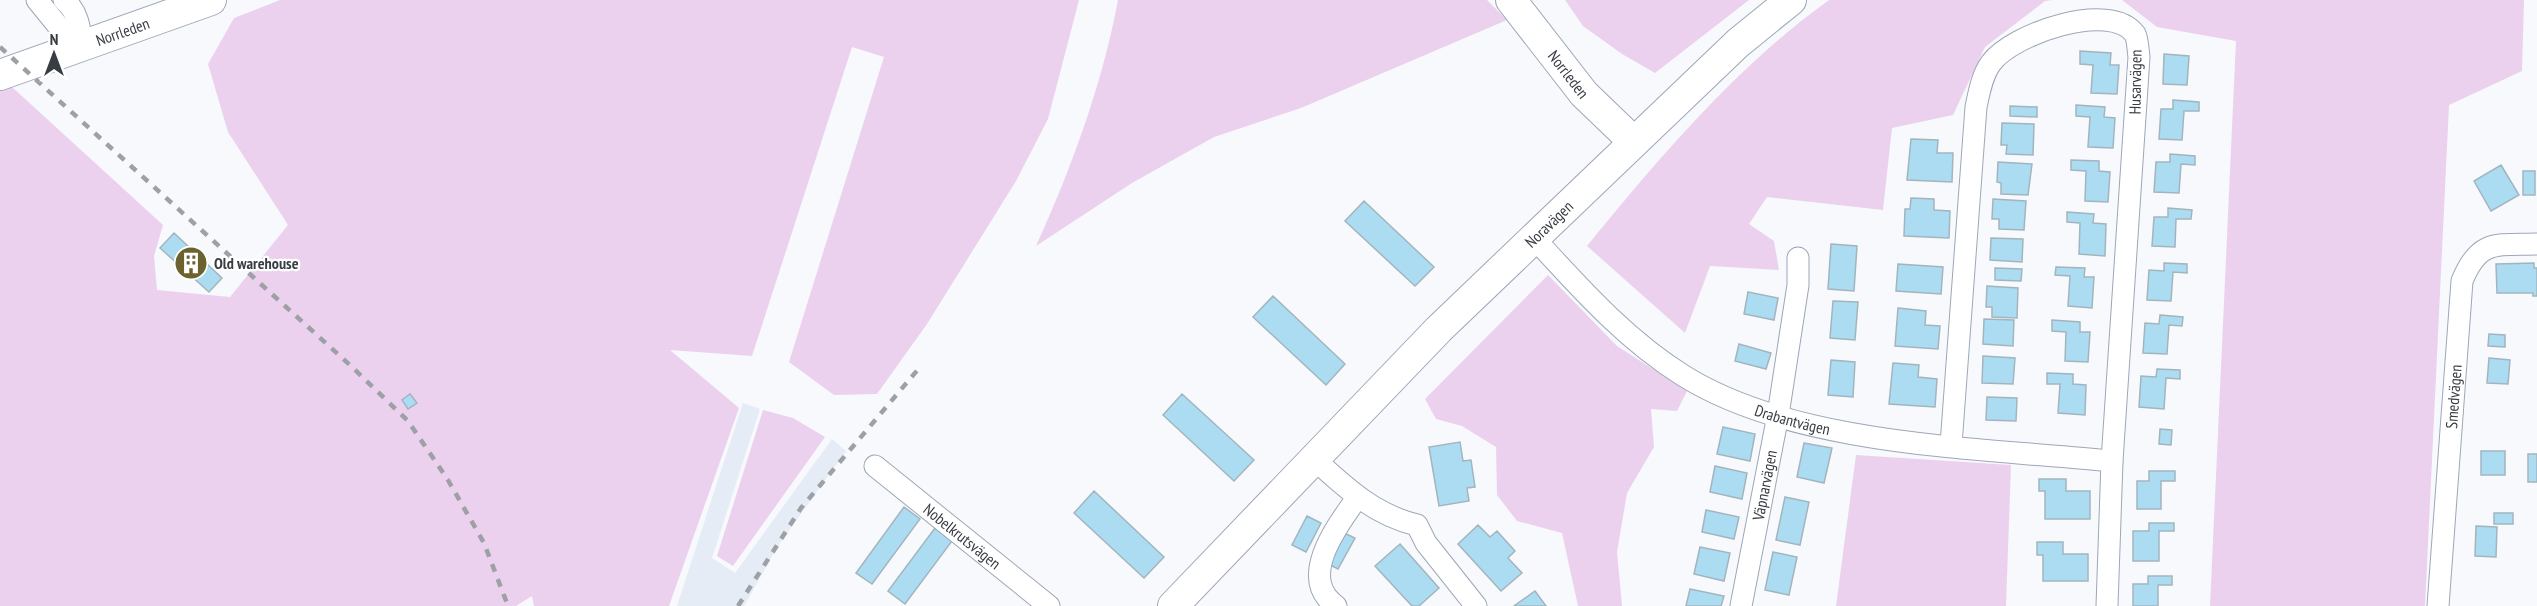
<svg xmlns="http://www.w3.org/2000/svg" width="2537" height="606" font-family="'PT Sans Narrow',sans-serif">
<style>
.built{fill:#e6ecf5}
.green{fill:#ebd1ee}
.building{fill:#acdcf1;stroke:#a2b5be;stroke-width:1.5}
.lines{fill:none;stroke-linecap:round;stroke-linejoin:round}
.street-casing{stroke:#9da7b6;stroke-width:23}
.secondary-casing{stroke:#9da7b6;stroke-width:32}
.street{stroke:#fff;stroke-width:21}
.secondary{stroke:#fff;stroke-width:30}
.rail{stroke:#9da0a5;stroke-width:4.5;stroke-dasharray:8 8;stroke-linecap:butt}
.labels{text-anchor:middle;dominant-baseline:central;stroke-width:4.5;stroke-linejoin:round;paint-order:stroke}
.street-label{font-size:16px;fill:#383c43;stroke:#fff}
.poi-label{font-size:16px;font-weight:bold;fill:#383c43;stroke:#fff;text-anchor:start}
</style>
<rect width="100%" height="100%" fill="#f7f9fd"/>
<path class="built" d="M743,403l17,6 -48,149 23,15 97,-134 14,12 -68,95 -34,60h-67z"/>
<path class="green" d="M280,0h799l-31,119 -32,62 -89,143 -50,70 -43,1 -45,-33 95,-305 -32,-10 -100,309 -82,-6 69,58 -70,198h-135l-2,-10 -16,10h-516v-515l12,-4 151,138 -9,31 3,34 73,7 58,-72 -60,-93 -20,-68 26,-46z
M1118,0h369l20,20 -206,88 -87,29 -82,46 -96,63c36,-79 66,-161 82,-246z
M1565,0h184l-94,73 -33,-19 -39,-28z
M1829,0h224l-8,1 -60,46 -32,68 -61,13 -9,82 -116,-13 -18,27 25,17 5,29 -69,-4 -25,67 -98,-87c73,-89 149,-179 242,-246z
M2122,0h402l-2,71 -73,34 -24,501h-215l26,-565 -79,-14z
M1548,275l69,71 70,45 -10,20 -26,-2 3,38 -27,46 -10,59 5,54h-44l-16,-73 -45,-12 -20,-26 -1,-48 -34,-21 -26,-7 -11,-20z
M763,410l30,8 32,19 -92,129 -16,-10z
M1856,455l155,10 -5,141h-170z"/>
<path class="building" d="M2080,51l31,2 -1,12h9l-2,29 -26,-1 2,-28 -13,-1z
M2164,54l25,2 -2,29 -24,-1z
M2173,100l26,2v9h-15l-2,29 -23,-1 2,-30h12z
M2076,105l29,2 -1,10 11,1 -2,30 -25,-1 2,-30 -14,-1z
M2010,106l27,1v10l-27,-1z
M2002,123l32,1 -1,31 -27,-1 1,-9h-6z
M1911,139l27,1 -1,13h16l-1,29 -45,-2z
M2170,154l25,2v9l-14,-1 -2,29 -25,-1 2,-30h14z
M2071,160l28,1v10l11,1 -2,30 -23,-1 1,-30 -15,-1z
M1998,162l34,2 -4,31 -27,-1v-11l-4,-1z
M2501,165l18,30 -28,16 -17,-30z
M2523,171h12v24h-12z
M1911,198l23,1v11l16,1 -1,27 -45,-2 1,-27h5z
M1993,199l33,2 -2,29 -25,-1v-10h-7z
M1364,201l70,66 -19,19 -70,-65z
M2168,208l24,2 -1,9h-15l-1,28 -23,-1 2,-29h14z
M2067,212l27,2 -1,9 13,1 -1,32 -26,-2 1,-31 -13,-1z
M174,233l48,45 -13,14 -49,-44z
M1991,238l32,1 -1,23 -32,-2z
M1831,244l26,2 -3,45 -26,-2z
M2164,263l23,1v9l-14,-1 -2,29 -24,-1 2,-30 15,1z
M2534,263v5h3v28h-4v-3h-36l-1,-29z
M1898,264l45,3 -2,27 -45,-3z
M2056,267l29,1 -1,9h10l-2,31 -24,-2 2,-30 -15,-1z
M1995,268l27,1 -1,12 -26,-1z
M1987,286l31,2 -1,30 -25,-1v-10h-6z
M1748,292l30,6 -4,22 -30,-6z
M1273,296l72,68 -19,21 -73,-68z
M1833,301l25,1 -3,38 -25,-2z
M1898,308l28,3 -1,14 15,1 -2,23 -43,-3z
M2160,315l23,2 -1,9 -13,-1 -2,29 -24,-1 2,-30 14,1z
M1984,319l30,1 -1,26 -30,-2z
M2052,320l28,2v10h10l-2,30 -23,-1 1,-29 -14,-1z
M2489,334l16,1v12l-17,-1z
M1739,344l32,9 -5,16 -31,-8z
M1983,356l32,2 -2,26 -31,-1z
M2489,358l21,2 -2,24 -21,-1z
M1831,360l24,2 -2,35 -25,-2z
M1893,363l26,2 -1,12 19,2 -2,28 -46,-3z
M2157,369l23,1v9l-14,-1 -2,31 -25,-2 2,-31 15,1z
M2047,373l26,1v10l13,1 -1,30 -27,-2 2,-29h-13z
M410,394l7,9 -9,6 -6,-9z
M1182,394l72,66 -20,21 -71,-66z
M1987,397l30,1 -1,23 -30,-1z
M1723,427l32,7 -5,27 -33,-7z
M2160,429l12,1 -1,15 -12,-1z
M1460,442l3,19 8,-1 4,27 -8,1 2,13 -30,5 -10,-59z
M1804,443l28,5 -8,35 -27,-6z
M2481,451h24v24h-24z
M2528,454h9v28h-9z
M1715,466l32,7 -5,26 -32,-7z
M2149,471h26v10h-14v28h-24v-28h12z
M2039,479h27v12h24v28h-45v-28h-6z
M1094,491l70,66 -20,21 -70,-65z
M1785,497l24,5 -9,43 -24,-5z
M904,507l16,12 -48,65 -16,-11z
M1706,510l33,7 -5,22 -32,-7z
M2494,513h19v11h-19z
M1307,516l14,7 -15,29 -14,-7z
M2149,523h25v8h-15v30h-26v-30h16z
M1478,525l12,12 7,-6 18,20 -7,7 14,15 -21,18 -43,-47z
M2476,526l21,1 -1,30 -21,-1z
M935,528l17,13 -47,63 -17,-13z
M1340,531l15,7 -17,31 -14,-7z
M2037,542h26v12h25v27h-45v-26h-6z
M1400,544l39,44 -20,18h-7l-37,-40z
M1700,547l30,6 -6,28 -30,-7z
M1773,552l24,5 -8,38 -24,-5z
M2148,576h24v9h-14v21h-25v-22h15z
M1690,589l34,7 -3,10h-35z
M1535,591l11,15h-32z"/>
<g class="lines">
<defs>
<g id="street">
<path d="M37,0l26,32 19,13"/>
<path d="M64,0c14,11 16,29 18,45"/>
<path id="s1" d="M1534,238c46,50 92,102 150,138 112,70 297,72 428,85"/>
<path d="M1951,445l25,-338c3,-14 6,-32 15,-44 21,-29 119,-63 144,-29 3,6 3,17 4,23l-27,404 -5,145"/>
<path d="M1313,458c32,29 61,57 104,67l9,18 50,63"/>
<path id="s2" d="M875,466l174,140"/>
<path d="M1336,606c-39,-28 1,-80 21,-108"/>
<path id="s3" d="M1741,606l37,-191 20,-130v-27"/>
<path id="s4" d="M2438,606l24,-325c17,-42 34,-36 75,-37"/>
</g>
<g id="secondary">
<path id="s5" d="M1511,0l73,94 50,48"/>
<path id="s6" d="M0,75l211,-75"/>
<path id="s7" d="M1173,606l266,-277 299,-286 53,-43"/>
</g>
</defs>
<use href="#street" class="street-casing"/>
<use href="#secondary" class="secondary-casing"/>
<use href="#street" class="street"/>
<use href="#secondary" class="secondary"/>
<path class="rail" d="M0,47l351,319 57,55 40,59 36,63 24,63
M738,606l63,-98 119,-141"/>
</g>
<defs>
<symbol id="building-disc" viewBox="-11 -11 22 22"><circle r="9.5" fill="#6b622f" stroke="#fff"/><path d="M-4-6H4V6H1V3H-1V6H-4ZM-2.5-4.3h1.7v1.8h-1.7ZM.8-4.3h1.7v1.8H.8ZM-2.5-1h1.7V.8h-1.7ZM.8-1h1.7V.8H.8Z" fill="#fff"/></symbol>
</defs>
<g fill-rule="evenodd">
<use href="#building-disc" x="172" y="244" width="38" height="38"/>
</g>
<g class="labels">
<g class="street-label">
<text stroke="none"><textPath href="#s6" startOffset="130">Norrleden</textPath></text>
<text stroke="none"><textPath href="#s5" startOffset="94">Norrleden</textPath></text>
<text transform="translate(2135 82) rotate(-89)">Husarvägen</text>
<text stroke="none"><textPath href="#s7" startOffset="536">Noravägen</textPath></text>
<text stroke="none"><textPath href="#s4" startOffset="210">Smedvägen</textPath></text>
<text stroke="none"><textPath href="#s1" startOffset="322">Drabantvägen</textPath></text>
<text stroke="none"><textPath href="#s3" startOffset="123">Väpnarvägen</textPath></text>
<text stroke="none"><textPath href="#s2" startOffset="112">Nobelkrutsvägen</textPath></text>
</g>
<g class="poi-label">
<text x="214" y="263">Old warehouse</text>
</g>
</g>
<g transform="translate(54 54)" stroke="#ffffff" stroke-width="4.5" paint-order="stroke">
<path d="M0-4.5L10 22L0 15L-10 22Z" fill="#383c43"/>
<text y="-9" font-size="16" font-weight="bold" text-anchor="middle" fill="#383c43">N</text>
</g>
</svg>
